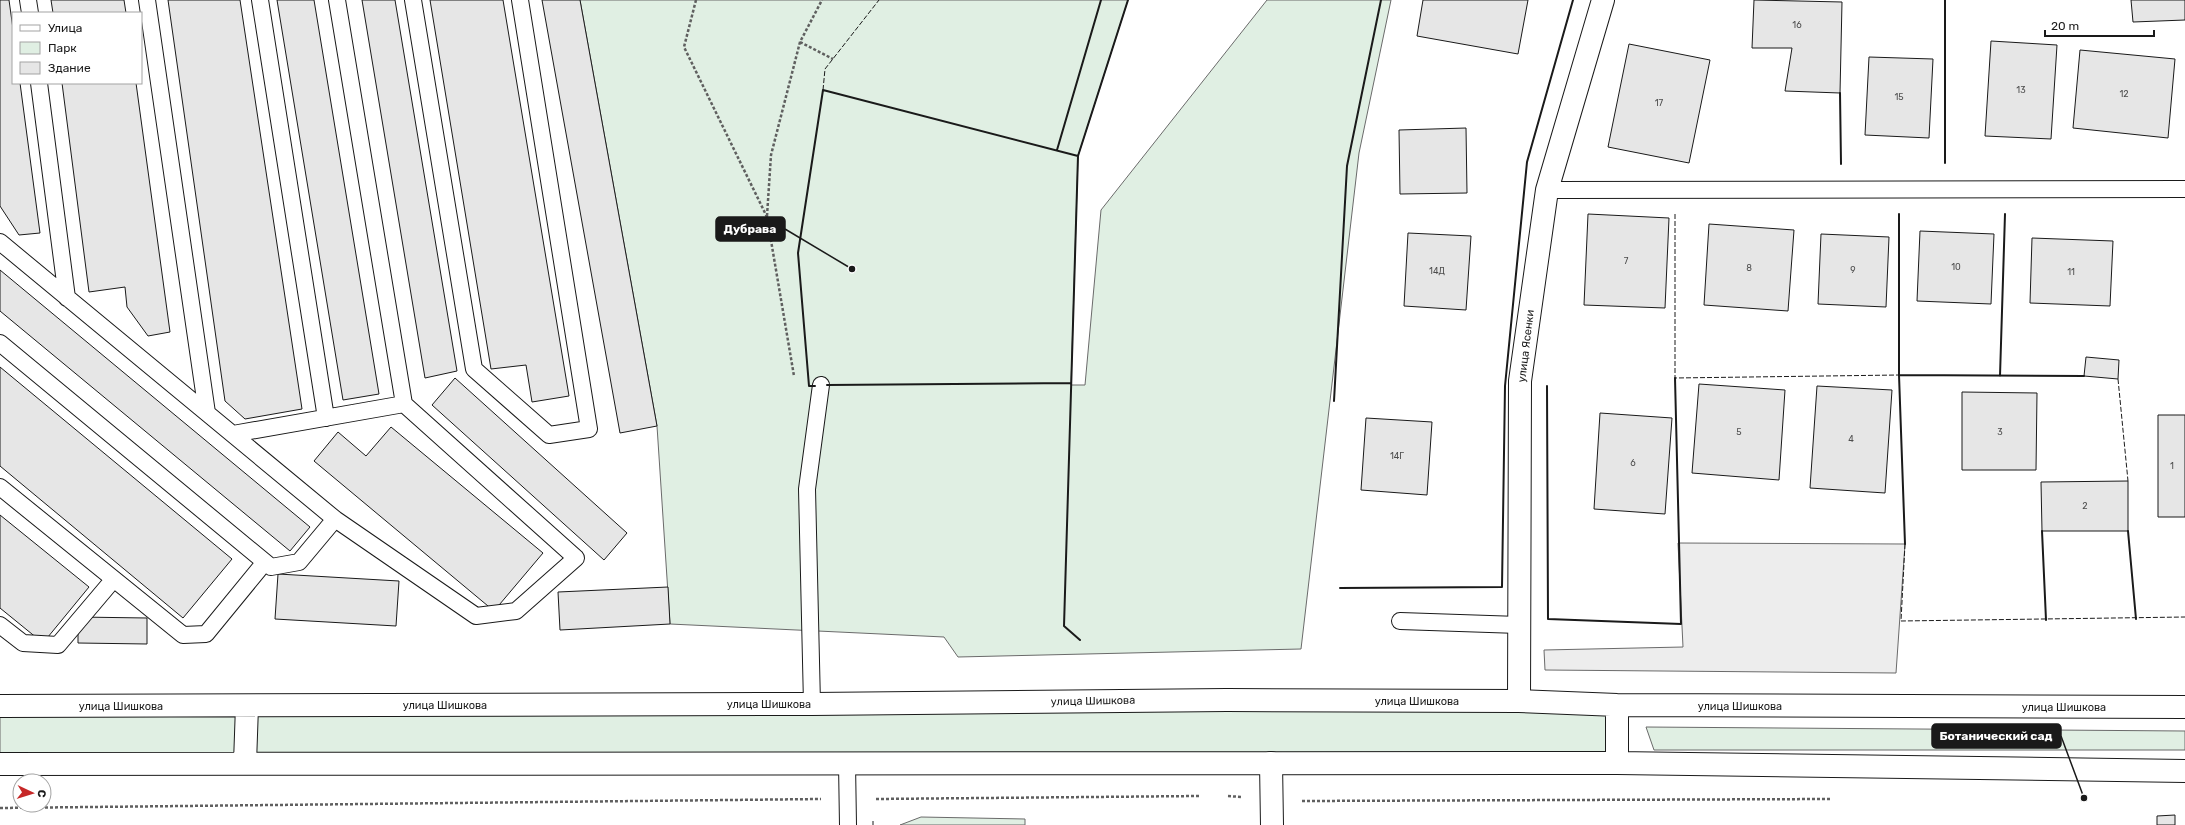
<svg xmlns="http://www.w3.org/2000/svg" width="2185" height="825" font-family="Rubik,sans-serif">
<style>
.green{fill:#e0efe3;stroke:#6a6a6a}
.parking{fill:#ededed;stroke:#6a6a6a}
.building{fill:#e6e6e6;stroke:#1a1a1a}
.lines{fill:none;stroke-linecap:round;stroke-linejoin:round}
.lane-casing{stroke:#1a1a1a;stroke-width:18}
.street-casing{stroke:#1a1a1a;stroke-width:24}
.primary-casing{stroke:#1a1a1a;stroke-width:24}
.path{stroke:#5f5f5f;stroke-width:2.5;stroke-dasharray:3 2;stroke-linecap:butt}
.lane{stroke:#fff;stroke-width:16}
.street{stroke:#fff;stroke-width:22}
.primary{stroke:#fff;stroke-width:22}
.fence{stroke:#1a1a1a;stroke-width:1;stroke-dasharray:5 2;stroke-linecap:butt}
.wall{stroke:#1a1a1a;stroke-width:2}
.labels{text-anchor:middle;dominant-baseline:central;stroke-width:3;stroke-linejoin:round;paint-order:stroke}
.number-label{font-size:9px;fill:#4d4d4d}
.street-label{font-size:11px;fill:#1a1a1a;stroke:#fff}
.leader{fill:none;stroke:#1a1a1a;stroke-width:1.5}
.callout-dot{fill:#1a1a1a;stroke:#fff;stroke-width:1.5}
.callout{fill:#1a1a1a;stroke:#1a1a1a;stroke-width:1.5}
.callout-label{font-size:12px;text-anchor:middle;font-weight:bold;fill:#fff}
</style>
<rect width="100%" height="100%" fill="#fff"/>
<path class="green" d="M580,0h548l-50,156 -7,229h14l16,-175 166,-210h124l-32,153 -58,496 -343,8 -14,-20 -274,-13 -13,-198z
M1617,705v58l-1617,1v-58z
M1646,727l539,4v19h-531z
M921,817l104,2v6h-125z"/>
<path class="parking" d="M1678,543l227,1 -9,129 -351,-3 -1,-20 139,-3z"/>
<path class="building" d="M0,0h9l4,29v54h7l20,150 -21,2 -19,-29z
M51,0h73l2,13h-73z
M168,0h72l62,409 -57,10 -20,-18z
M277,0h37l65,394 -36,6z
M362,0h33l62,371 -32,7z
M430,0h73l66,396 -37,6 -6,-37 -35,4z
M542,0h38l77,426 -37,7z
M1423,0h105l-10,54 -101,-18z
M1754,0l88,2 -2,91 -55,-2 7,-43h-40z
M2131,0h54v20l-52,2z
M1991,41l66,4 -6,94 -66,-3z
M1629,44l81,16 -21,103 -81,-16z
M2080,50l95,9 -7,79 -95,-10z
M1869,57l64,2 -4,79 -64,-3z
M62,83h74l34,249 -22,4 -21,-29 -2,-20 -36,5z
M1466,128l1,65 -67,1 -1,-64z
M1588,214l81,4 -4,90 -81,-3z
M1709,224l85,6 -6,81 -84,-6z
M1920,231l74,3 -3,70 -74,-3z
M1408,233l63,3 -5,74 -62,-4z
M1821,234l68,3 -3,70 -68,-3z
M2032,238l81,3 -3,65 -80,-3z
M0,270l310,257 -20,24 -290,-240z
M2086,357l33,3 -1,19 -34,-3z
M0,367l232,192 -49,59 -183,-152z
M455,378l172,155 -23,27 -172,-155z
M1699,384l86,6 -6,90 -87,-7z
M1817,386l75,4 -7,103 -75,-5z
M1962,392l75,1 -1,77h-74z
M1600,413l72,5 -7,96 -71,-5z
M2158,415h27v102h-27z
M1366,418l66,4 -5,73 -66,-5z
M391,427l152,126 -49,58 -180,-150 24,-29 28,24z
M2128,481v50h-86l-1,-49z
M0,515l89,72 -46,56 -43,-35z
M278,574l121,7 -3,45 -121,-7z
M668,587l2,37 -110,6 -2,-38z
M78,617l69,1v26l-69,-1z
M2175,815v10h-18v-9z"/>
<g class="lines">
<defs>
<path id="lane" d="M28,0l2,13
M147,0l60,413
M260,0l66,418
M413,0l61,369 75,66 40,-6 -69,-429
M39,83l28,215
M1547,190l638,-1
M0,242l335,277 141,97 40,-5 60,-53 -172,-154
M0,343l271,224 28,-5 36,-43
M233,434l171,-30 -67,-404
M0,487l183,148 23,-1 59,-72
M1400,621l119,4
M0,625l23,18 35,2 55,-65
M812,704l-5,-215 14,-104
M847,763l1,62"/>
<path id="street" d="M1519,701l1,-320 27,-191 56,-190
M1271,763l1,62"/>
<path id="primary" d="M0,706l812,-2 415,-4 292,1 98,4 568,2
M245,763l2,-57
M1617,763v-58
M0,764l1617,-1 568,8"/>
</defs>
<use href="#lane" class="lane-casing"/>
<use href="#street" class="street-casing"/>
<use href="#primary" class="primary-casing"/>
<path class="path" d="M696,0l-12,47 83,170 27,159
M800,42l33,17
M767,216l4,-61 29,-113 22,-42
M1228,796l13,1
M876,799l323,-3
M1302,801l529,-2
M0,808l821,-9"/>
<use href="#lane" class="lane"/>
<use href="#street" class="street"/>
<use href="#primary" class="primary"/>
<path class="fence" d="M823,90l2,-21 54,-69
M1675,214v164l224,-3
M2118,379l10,102
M1905,544l-4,77 284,-4
M873,825v-4"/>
<path class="wall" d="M1945,0v163
M1840,93l1,71
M1057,150l44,-150
M1899,214v161l6,169
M1899,375l185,1
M2000,376l5,-162
M827,385l244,-2
M815,386h-6l-11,-133 25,-163 255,66
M1547,386l1,233 133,5 -6,-246
M1334,401l13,-235 34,-166
M2042,531l4,89
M2128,531l8,88
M1340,588l162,-1 3,-201 22,-224 46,-162
M1080,640l-16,-14 14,-470 50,-156"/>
</g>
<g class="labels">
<g class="number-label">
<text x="1797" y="25">16</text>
<text x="2021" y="90">13</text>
<text x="2124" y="94">12</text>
<text x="1899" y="97">15</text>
<text x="1659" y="103">17</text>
<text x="1626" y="261">7</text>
<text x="1956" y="267">10</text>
<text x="1749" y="268">8</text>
<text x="1853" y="270">9</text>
<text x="1437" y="271">14Д</text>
<text x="2071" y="272">11</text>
<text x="1739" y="432">5</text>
<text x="2000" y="432">3</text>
<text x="1851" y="439">4</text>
<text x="1397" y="456">14Г</text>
<text x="1633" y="463">6</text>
<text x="2172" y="466">1</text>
<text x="2085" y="506">2</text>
</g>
<g class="street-label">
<text transform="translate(1526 346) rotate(-83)">улица Ясенки</text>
<text transform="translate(1093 701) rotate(-1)">улица Шишкова</text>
<text x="1417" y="701">улица Шишкова</text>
<text x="769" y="704">улица Шишкова</text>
<text x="445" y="705">улица Шишкова</text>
<text x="121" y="706">улица Шишкова</text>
<text x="1740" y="706">улица Шишкова</text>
<text x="2064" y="707">улица Шишкова</text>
</g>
</g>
<path class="leader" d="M852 269L785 229M2084 798L2061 736"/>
<g class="callout-dot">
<circle cx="852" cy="269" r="4"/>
<circle cx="2084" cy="798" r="4"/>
</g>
<g class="callout">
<rect x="716" y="217" width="69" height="24" rx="4"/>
<rect x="1932" y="724" width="129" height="24" rx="4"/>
</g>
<g class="callout-label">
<text x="750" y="233">Дубрава</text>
<text x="1996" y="740">Ботанический сад</text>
</g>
<rect x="12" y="12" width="130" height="72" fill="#ffffff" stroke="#a3a3a3"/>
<rect x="20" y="25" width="20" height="6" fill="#ffffff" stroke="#a3a3a3"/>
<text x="48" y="32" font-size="12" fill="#1a1a1a">Улица</text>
<rect x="20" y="42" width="20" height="12" fill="#e0efe3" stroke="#a3a3a3"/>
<text x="48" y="52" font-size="12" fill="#1a1a1a">Парк</text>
<rect x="20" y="62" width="20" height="12" fill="#e6e6e6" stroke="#a3a3a3"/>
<text x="48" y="72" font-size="12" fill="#1a1a1a">Здание</text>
<g transform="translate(32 793) rotate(94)"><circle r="19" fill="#ffffff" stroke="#a3a3a3"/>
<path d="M0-3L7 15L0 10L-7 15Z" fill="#c62828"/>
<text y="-6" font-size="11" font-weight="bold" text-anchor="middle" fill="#1a1a1a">С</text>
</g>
<path d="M2045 30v6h109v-6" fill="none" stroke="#1a1a1a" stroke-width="2"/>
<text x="2051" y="30" font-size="12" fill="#1a1a1a" stroke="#ffffff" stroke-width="3" paint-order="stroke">20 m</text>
</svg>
